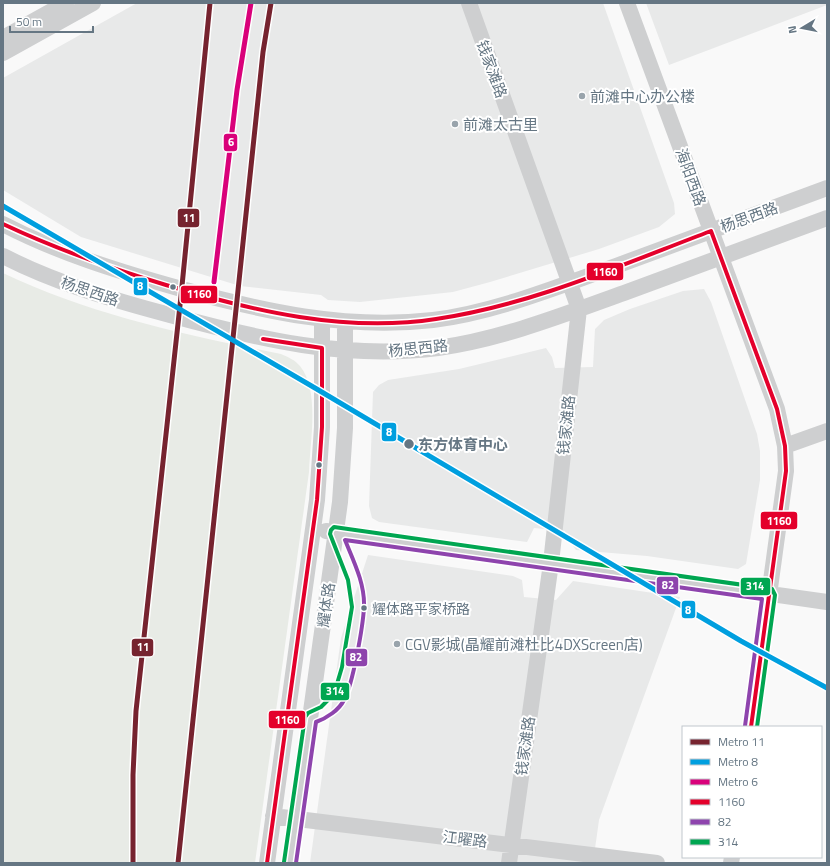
<svg xmlns="http://www.w3.org/2000/svg" width="830" height="866" font-family="'Titillium Web','Noto Sans SC',sans-serif">
<style>
.built{fill:#e8e9e9}
.green{fill:#e8ebe6}
.lines{fill:none;stroke-linecap:round;stroke-linejoin:round}
.minor{stroke:#cecfd0;stroke-width:16}
.bus-1-casing{stroke:#fff;stroke-width:7}
.bus-2-casing{stroke:#fff;stroke-width:7}
.bus-3-casing{stroke:#fff;stroke-width:7}
.bus-1{stroke:#e4002b;stroke-width:4}
.bus-2{stroke:#8e44ad;stroke-width:4}
.bus-3{stroke:#00a651;stroke-width:4}
.metro-1-casing{stroke:#fff;stroke-width:8}
.metro-2-casing{stroke:#fff;stroke-width:8}
.metro-3-casing{stroke:#fff;stroke-width:8}
.metro-1{stroke:#76232f;stroke-width:5}
.metro-2{stroke:#009fdf;stroke-width:5}
.metro-3{stroke:#d9017a;stroke-width:5}
.poi-dot{fill:#99a4ac;stroke:#fff;stroke-width:1.5}
.bus-dot{fill:#657683;stroke:#fff;stroke-width:1.5}
.labels{text-anchor:middle;dominant-baseline:central;stroke-width:4;stroke-linejoin:round;paint-order:stroke}
.bus-label{font-size:14px;fill:#657683;stroke:#fff;text-anchor:start}
.street-label{font-size:15px;fill:#657683;stroke:#fff}
.poi-label{font-size:15px;fill:#657683;stroke:#fff;text-anchor:start}
.stop-label{font-size:15px;font-weight:bold;fill:#657683;stroke:#fff;text-anchor:start}
.line-badge{stroke:#fff;stroke-width:1.5}
.badge-label{font-size:11px;text-anchor:middle;font-weight:bold;fill:#fff}
</style>
<rect width="100%" height="100%" fill="#f9f9f9"/>
<path class="built" d="M137,3h466l71,200 1,11 -16,13 -60,22 -109,33 -37,10 -93,10 -32,-2 -7,-5 -81,-9 -159,-49 -78,-47v-112z
M646,3h181v2l-158,60z
M704,289l7,13 46,132 3,17v29l-14,84 -8,5 -91,-13 -71,-6 -10,-14 -1,-5 -31,-3 -7,14 -148,-20 -7,-4 -3,-12 4,-114 6,-7 9,-5 71,-11 87,-21 6,9 3,11 38,-1 2,-38 9,-9 26,-11 53,-18z
M368,555l145,21 9,4 2,17 32,3 17,-19 107,16 -81,223 -6,43h-283l31,-225z"/>
<path class="green" d="M3,273c88,42 183,62 278,81 7,3 14,6 19,12 20,24 10,76 9,106l-54,391h-252z"/>
<g class="lines">
<path class="minor" d="M469,3l110,306 -28,254 -42,300
M627,3l150,406 8,37 1,25 -35,256
M3,38l63,-35
M3,53l90,-50
M3,224c56,29 114,47 175,64 84,23 167,42 255,32 63,-8 123,-33 183,-54 70,-26 141,-52 211,-78
M3,256c53,27 110,44 167,59 88,24 176,45 268,33 64,-9 125,-33 186,-55 68,-25 135,-50 203,-75
M785,446l42,-15
M326,531l501,71
M273,816l384,47
M267,863l50,-363 5,-73v-107
M290,863l50,-361 5,-74v-106
M731,863l1,-6"/>
<defs>
<path id="bus-1" d="M3,224c53,25 107,44 163,61 87,26 179,48 270,34 95,-14 185,-54 275,-88l66,178 8,37 1,25 -35,256
M263,339l59,9v79l-5,73 -50,363"/>
<path id="bus-2" d="M296,863l20,-141c11,-4 23,-12 28,-22 9,-16 19,-74 20,-93 1,-23 -10,-45 -19,-67l417,59 -17,127"/>
<path id="bus-3" d="M284,862l21,-145 3,-4 13,-6 13,-13 8,-27 10,-60 -4,-27 -18,-46 1,-4 3,-3 438,62 3,6 -18,132"/>
</defs>
<use href="#bus-1" class="bus-1-casing"/>
<use href="#bus-2" class="bus-2-casing"/>
<use href="#bus-3" class="bus-3-casing"/>
<use href="#bus-1" class="bus-1"/>
<use href="#bus-2" class="bus-2"/>
<use href="#bus-3" class="bus-3"/>
<defs>
<path id="metro-1" d="M133,863v-88l3,-64 45,-415 29,-293
M178,863l85,-811 8,-49"/>
<path id="metro-2" d="M3,206l312,182 426,253 86,47"/>
<path id="metro-3" d="M214,282l23,-192 14,-87"/>
</defs>
<use href="#metro-1" class="metro-1-casing"/>
<use href="#metro-2" class="metro-2-casing"/>
<use href="#metro-3" class="metro-3-casing"/>
<use href="#metro-1" class="metro-1"/>
<use href="#metro-2" class="metro-2"/>
<use href="#metro-3" class="metro-3"/>
</g>
<g class="poi-dot">
<circle cx="582" cy="96" r="4"/>
<circle cx="455" cy="124" r="4"/>
<circle cx="397" cy="644" r="4"/>
</g>
<g class="bus-dot">
<circle cx="173" cy="287" r="3.5"/>
<circle cx="409" cy="444" r="5.5"/>
<circle cx="319" cy="465" r="3.5"/>
<circle cx="364" cy="608" r="3.5"/>
</g>
<g class="labels">
<g class="bus-label">
<text x="372" y="608">耀体路平家桥路</text>
</g>
<g class="street-label">
<text transform="translate(492 69) rotate(70)">钱家滩路</text>
<text transform="translate(691 177) rotate(70)">海阳西路</text>
<text transform="translate(749 217) rotate(-20)">杨思西路</text>
<text transform="translate(90 291) rotate(19)">杨思西路</text>
<text transform="translate(418 348) rotate(-6)">杨思西路</text>
<text transform="translate(566 425) rotate(-84)">钱家滩路</text>
<text transform="translate(326 605) rotate(-82)">耀体路</text>
<text transform="translate(525 746) rotate(-82)">钱家滩路</text>
<text transform="translate(465 839) rotate(7)">江曜路</text>
</g>
<g class="poi-label">
<text x="590" y="96">前滩中心办公楼</text>
<text x="463" y="124">前滩太古里</text>
<text x="405" y="644">CGV影城(晶耀前滩杜比4DXScreen店)</text>
</g>
<g class="stop-label">
<text x="418" y="444">东方体育中心</text>
</g>
</g>
<g class="line-badge">
<rect x="223" y="133" width="15" height="19" rx="4" fill="#d9017a"/>
<rect x="177" y="208" width="23" height="20" rx="4" fill="#76232f"/>
<rect x="586" y="262" width="38" height="19" rx="4" fill="#e4002b"/>
<rect x="133" y="277" width="15" height="19" rx="4" fill="#009fdf"/>
<rect x="180" y="285" width="38" height="19" rx="4" fill="#e4002b"/>
<rect x="381" y="422" width="16" height="20" rx="4" fill="#009fdf"/>
<rect x="760" y="511" width="38" height="19" rx="4" fill="#e4002b"/>
<rect x="656" y="576" width="23" height="19" rx="4" fill="#8e44ad"/>
<rect x="740" y="577" width="31" height="19" rx="4" fill="#00a651"/>
<rect x="681" y="600" width="15" height="19" rx="4" fill="#009fdf"/>
<rect x="131" y="638" width="23" height="19" rx="4" fill="#76232f"/>
<rect x="345" y="648" width="23" height="19" rx="4" fill="#8e44ad"/>
<rect x="320" y="682" width="30" height="19" rx="4" fill="#00a651"/>
<rect x="268" y="710" width="38" height="19" rx="4" fill="#e4002b"/>
</g>
<g class="badge-label">
<text x="231" y="146">6</text>
<text x="189" y="222">11</text>
<text x="605" y="276">1160</text>
<text x="140" y="290">8</text>
<text x="199" y="298">1160</text>
<text x="389" y="436">8</text>
<text x="779" y="525">1160</text>
<text x="668" y="589">82</text>
<text x="755" y="590">314</text>
<text x="688" y="614">8</text>
<text x="143" y="651">11</text>
<text x="356" y="661">82</text>
<text x="335" y="695">314</text>
<text x="287" y="724">1160</text>
</g>
<rect width="830" height="866" fill="none" stroke="#657683" stroke-width="8"/>
<rect x="682" y="726" width="140" height="132" fill="#ffffff" stroke="#c1c8cd"/>
<rect x="690" y="739" width="20" height="6" fill="#76232f" stroke="#c1c8cd"/>
<text x="718" y="746" font-size="12" fill="#657683">Metro 11</text>
<rect x="690" y="759" width="20" height="6" fill="#009fdf" stroke="#c1c8cd"/>
<text x="718" y="766" font-size="12" fill="#657683">Metro 8</text>
<rect x="690" y="779" width="20" height="6" fill="#d9017a" stroke="#c1c8cd"/>
<text x="718" y="786" font-size="12" fill="#657683">Metro 6</text>
<rect x="690" y="799" width="20" height="6" fill="#e4002b" stroke="#c1c8cd"/>
<text x="718" y="806" font-size="12" fill="#657683">1160</text>
<rect x="690" y="819" width="20" height="6" fill="#8e44ad" stroke="#c1c8cd"/>
<text x="718" y="826" font-size="12" fill="#657683">82</text>
<rect x="690" y="839" width="20" height="6" fill="#00a651" stroke="#c1c8cd"/>
<text x="718" y="846" font-size="12" fill="#657683">314</text>
<g transform="translate(802 28) rotate(260)" stroke="#ffffff" stroke-width="3" paint-order="stroke">
<path d="M0-3L7 15L0 10L-7 15Z" fill="#657683"/>
<text y="-6" font-size="11" font-weight="bold" text-anchor="middle" fill="#657683">N</text>
</g>
<path d="M10 26v6h83v-6" fill="none" stroke="#657683" stroke-width="2"/>
<text x="16" y="26" font-size="12" fill="#657683" stroke="#ffffff" stroke-width="3" paint-order="stroke">50 m</text>
</svg>
